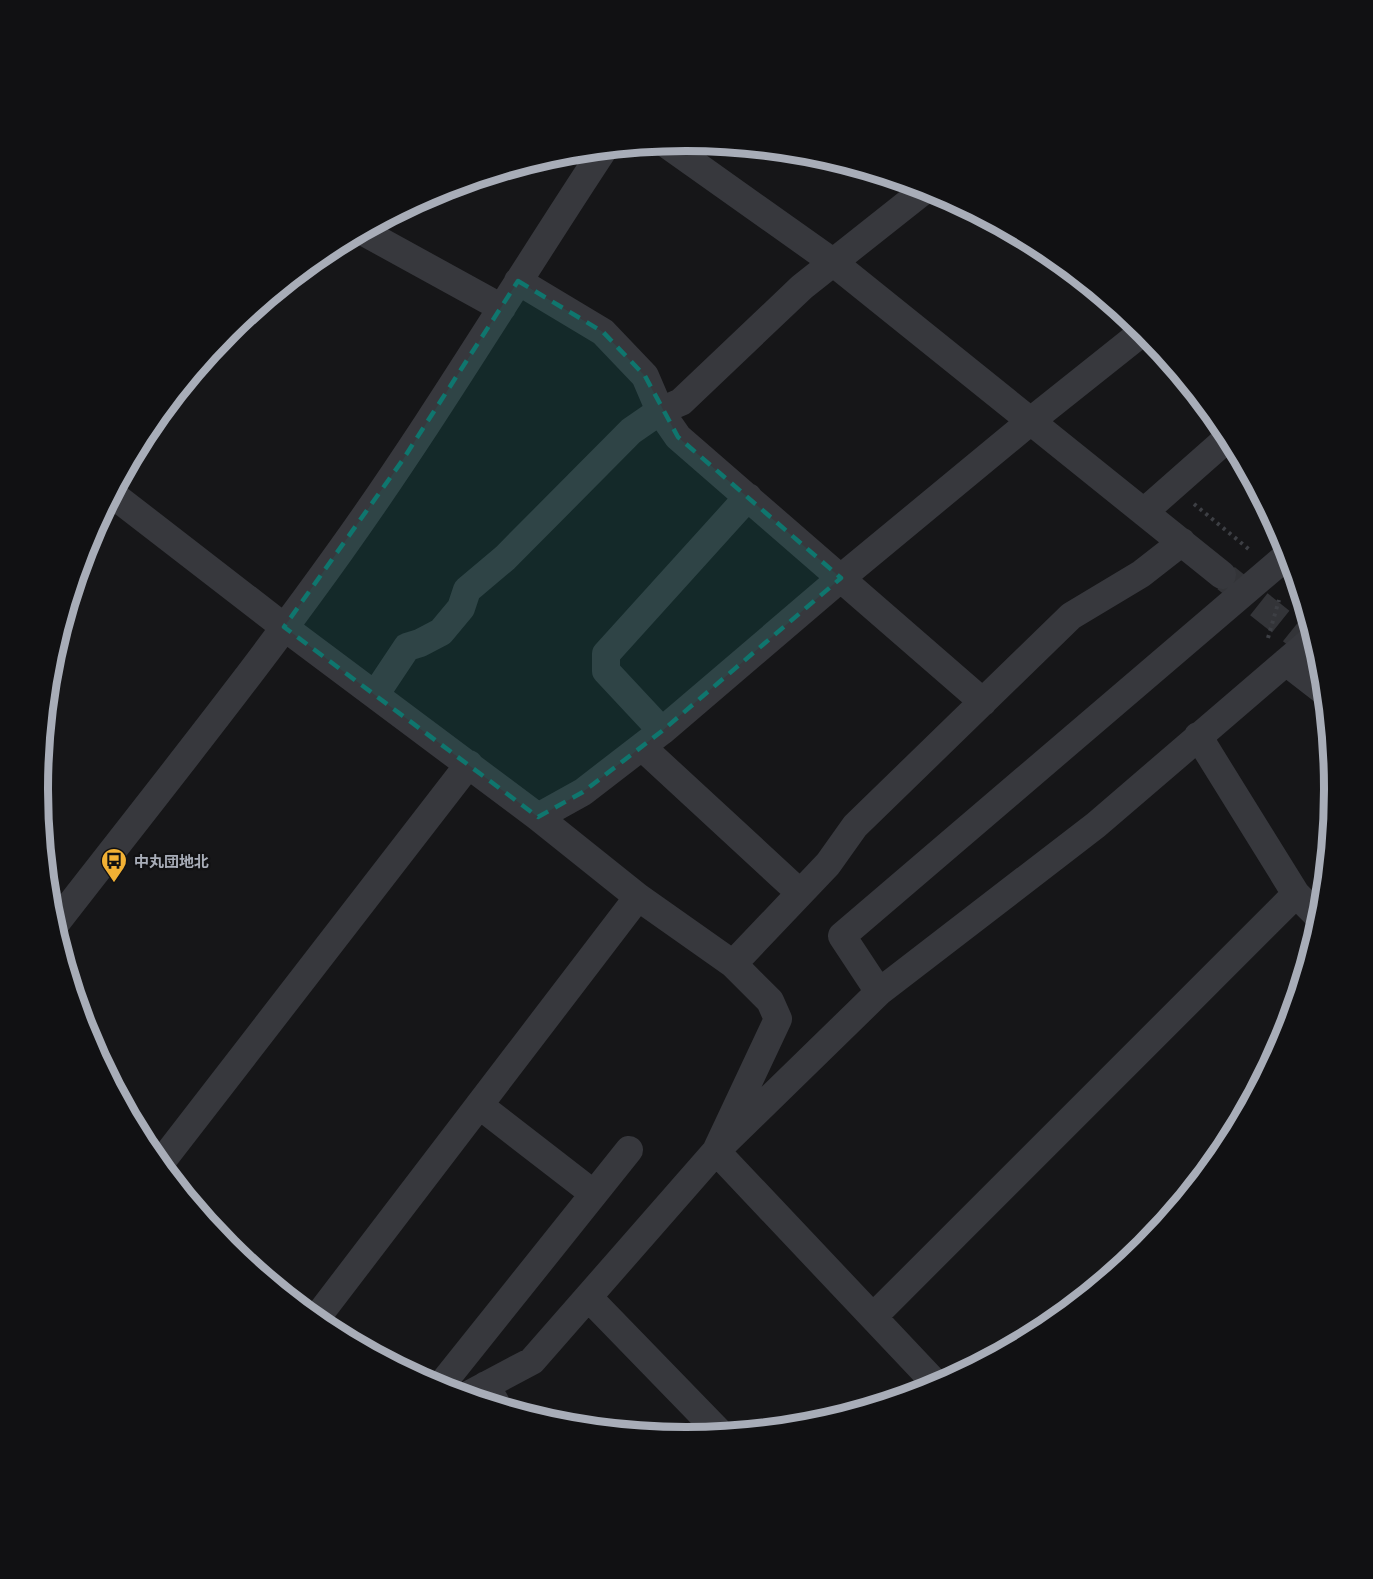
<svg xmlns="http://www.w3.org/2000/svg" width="1373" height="1579" font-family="Arial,'Noto Sans JP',sans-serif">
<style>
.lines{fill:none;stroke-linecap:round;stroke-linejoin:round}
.minor-tunnel{stroke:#333438;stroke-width:28;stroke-dasharray:28 14;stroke-linecap:butt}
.path{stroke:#3d3f44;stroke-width:4;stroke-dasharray:3 4.5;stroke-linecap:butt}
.minor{stroke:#37383d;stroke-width:28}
.marked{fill:#0f766e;fill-opacity:0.2;stroke:#0f766e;stroke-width:4.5;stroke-dasharray:12 8;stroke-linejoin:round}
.labels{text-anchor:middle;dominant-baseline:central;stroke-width:4.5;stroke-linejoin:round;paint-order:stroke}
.poi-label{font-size:15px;font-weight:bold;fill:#a8adb8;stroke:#111113;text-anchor:start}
.rim{fill:none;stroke:#a8adb8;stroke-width:8}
</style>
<rect width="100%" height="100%" fill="#161618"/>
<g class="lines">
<path class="minor-tunnel" d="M1226,578l94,75"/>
<path class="path" d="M1194,504l57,47
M1268,638l11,-38"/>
<path class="minor" d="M665,143l169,120 388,312
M362,231l140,77
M518,281l85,51 42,44 15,35 18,26 305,265
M112,494l172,133 254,190 100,80 95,67 37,37 8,18 -62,132 223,236
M1145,511l85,-75
M1286,662l40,31
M375,695l32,-48 13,-4 21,-11 20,-24 6,-18 38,-32 126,-127 29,-20 21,-9 121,-115 125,-99
M662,731l-56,-60v-17l142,-157
M1198,736l98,158 26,26
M642,747l157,145
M538,817l45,-25 79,-61 179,-153 191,-158 113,-90
M53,927c97,-125 196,-248 288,-377 93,-130 175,-268 263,-401
M733,964l95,-100 27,-38 216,-210 70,-42 41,-32
M879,992l-37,-56 448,-383
M479,1105l115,89
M159,1165l310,-401
M588,1297l134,138
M873,1317l423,-423
M315,1320l323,-423
M486,1385l12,22
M438,1389l191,-239
M464,1397l68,-36 184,-210 163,-159 217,-167 219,-188"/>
</g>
<path class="marked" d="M518,281l85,51 42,44 33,61 163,141 -179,153 -79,61 -45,25 -254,-190 118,-166z"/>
<defs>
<symbol id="bus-pin" viewBox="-11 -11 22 30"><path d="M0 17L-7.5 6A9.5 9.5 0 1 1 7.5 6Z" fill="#f2b134" stroke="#111113"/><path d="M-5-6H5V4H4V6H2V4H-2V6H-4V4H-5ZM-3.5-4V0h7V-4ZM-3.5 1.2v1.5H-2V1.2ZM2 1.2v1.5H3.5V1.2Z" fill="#111"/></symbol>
</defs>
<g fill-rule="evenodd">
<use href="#bus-pin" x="99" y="846" width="30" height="40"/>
</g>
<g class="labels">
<g class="poi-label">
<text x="134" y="861">中丸団地北</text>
</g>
</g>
<path d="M0 0H1373V1579H0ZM48 789a638 638 0 1 1 1276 0a638 638 0 1 1-1276 0Z" fill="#111113" fill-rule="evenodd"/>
<path class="rim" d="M48 789a638 638 0 1 1 1276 0a638 638 0 1 1-1276 0Z"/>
</svg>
